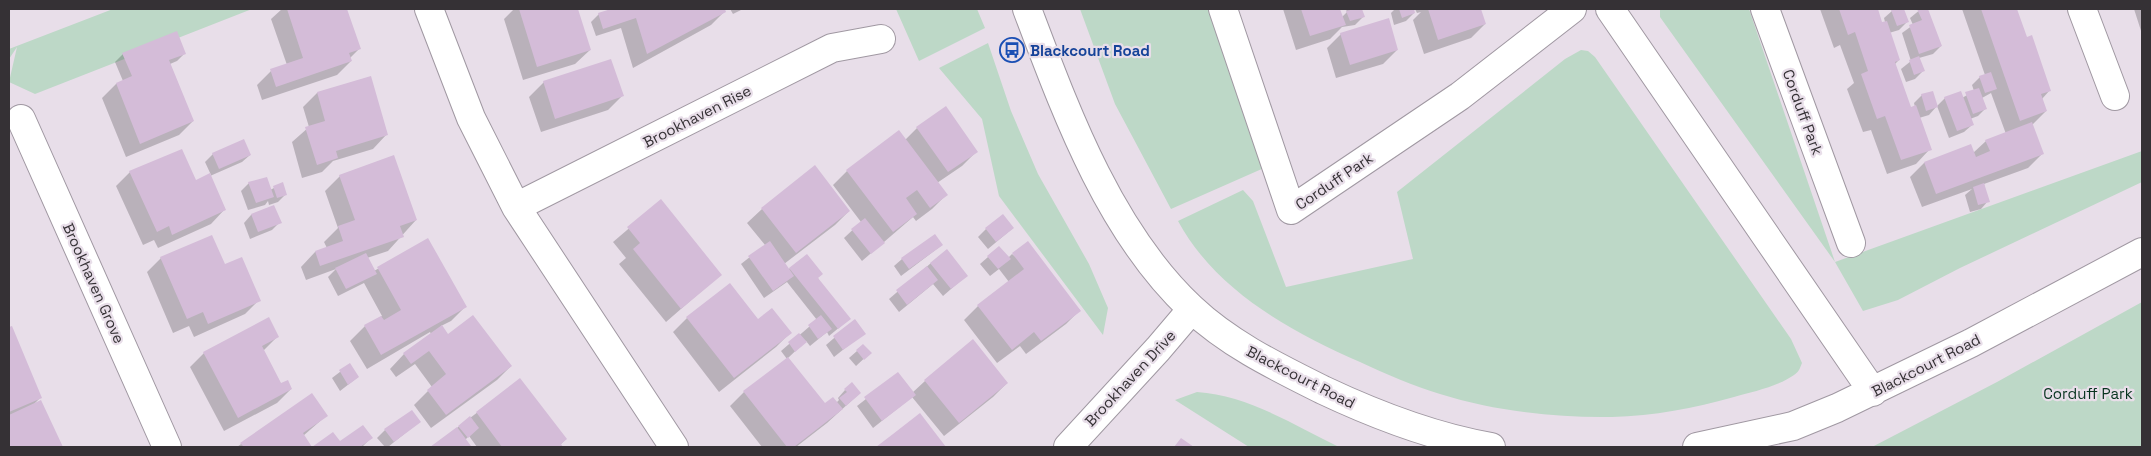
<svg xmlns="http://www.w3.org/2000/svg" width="2151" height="456" font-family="'Space Grotesk',sans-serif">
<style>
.green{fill:#bdd8c7}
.shadow{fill:#0003}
.building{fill:#d4bcd8}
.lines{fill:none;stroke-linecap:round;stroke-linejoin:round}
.minor-casing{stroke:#a098a2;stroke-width:30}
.minor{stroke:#fff;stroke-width:28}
.labels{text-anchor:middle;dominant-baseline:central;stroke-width:4.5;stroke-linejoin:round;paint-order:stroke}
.transit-label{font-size:15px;font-weight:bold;fill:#164399;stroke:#e8dee9;text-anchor:start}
.street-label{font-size:15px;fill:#353135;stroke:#e8dee9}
.park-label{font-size:15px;fill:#07341f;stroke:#e8dee9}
</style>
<rect width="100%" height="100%" fill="#e8dee9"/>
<path class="green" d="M113,9h139l-217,85 -26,-12 8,-35 -8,12v-10z
M896,9h81l8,19 -66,33z
M1080,9h129l55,159 -93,41 -56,-105z
M1660,9h89l86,253 307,-111v31l-182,86 -62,32 -35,11 -28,-49 -175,-245z
M988,43l23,68 27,63 51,90 19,44 -5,27 -104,-139 -17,-77 -43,-51z
M1581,50l7,1 7,6 196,282 11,24c-2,5 -3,9 -8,12 -15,11 -42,17 -60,22 -40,11 -80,19 -122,20 -56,1 -118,-6 -172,-23 -27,-8 -54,-20 -80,-32 -70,-31 -144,-71 -182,-141l65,-31 10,11 33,86 127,-28 -16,-67 168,-133z
M2142,302v145h-270l125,-65z
M1197,392c50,3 97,33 142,55h-90l-74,-47z"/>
<path class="shadow" d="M282,9h64l13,40 -9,9 1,3 -14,14 -75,25 -5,-15 14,-14 16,-6 -16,-46z
M514,9h63l13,41 -15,14 -52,16 -19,-61z
M616,9h108l1,2 -14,14 -78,43 -12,-40 -25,8 -5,-14 8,-8z
M730,9h13l-10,5z
M1283,9h56l3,8 5,-5 -1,-3h15l2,8 -8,8 -13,2 -12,12 -34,11z
M1395,9h17l2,4 -8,8 -12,4 -3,-12z
M1415,9h65l5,15 -14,14 -47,16 -11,-34 8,-8 -4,1z
M1820,9h56l6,15 3,-2 -1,-4 8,-7 11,-2 4,13 -8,8 -10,3 10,27 -4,4 15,44 5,-1 -1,-4 8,-8 14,12 9,-9h17l12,-7 -2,-6 8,-8 5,-2 -23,-66h54l11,30 23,51 -8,9 4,12 -14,14 10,29 -14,14 -44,16 4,17 -7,8 -11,3 -5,-17 7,-6 -50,18 -12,-30 14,-14 49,-10 13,-12 20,-7 -15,-41 -9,5 4,10 -8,8 -8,3 2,6 -8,7 -15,6 -12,-32 -8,9 -10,3 11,31 -14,15 -29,10 -16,-44 -8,2 -16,-43 7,-6 -14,-38 -6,3z
M1921,9h6l14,37 -8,8 -14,4 4,13 -8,8 -9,3 -5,-13 10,-8 -9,-28 11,-8 -3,-7z
M2134,9h8v25z
M1341,34l56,16 -14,14 -47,14 -9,-30z
M123,54h61l-7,7 -7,3 23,57 -14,14 -53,22 -24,-59 14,-14 7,-3 -8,-19z
M370,77l17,57 -14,15 -40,12 -11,11 -20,6 -10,-36 17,-15 -6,-20 14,-14z
M544,82l78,14 -14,14 -67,22 -12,-35z
M917,128l59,24 -14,14 -25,17 9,12 -14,14 -16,12 -3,-4 -51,44 -18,-23 17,-16 -28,-37 14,-14 58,-31z
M213,154l37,1 -8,7 -32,14 15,33 -14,15 -53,24 -4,-8 -11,5 -27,-59 14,-14 65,9 16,-6 -6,-13z
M340,176l76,44 -28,31 -21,7 7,13 53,-31 38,67 -14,14 -10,5 7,9 63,31 -14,14 -66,48 -17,-23 18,-18 -17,-23 -19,13 -6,-8 14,-15 27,-20 -1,-2 -63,37 -17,-28 15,-15 17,-10 -18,-33 -26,13 -10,-19 8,-8 -30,11 -5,-13 14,-15 12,-4 -3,-6 14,-14 -13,-37z
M249,183l21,7 12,-6 4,10 -8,8 -9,3 -1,-4 -3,4 -17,5 -7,-19z
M661,201l59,74 -54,47 -47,-58 7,-6 -13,-16z
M273,206l7,16 -8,8 -22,9 -6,-16 7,-8z
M762,209l87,2 -14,14 -51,39 4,6 2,-2 28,10 23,48 -12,10 -2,-4 -17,14 -4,-5 -18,17 37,47 11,-2 3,-3 -1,-2 7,-8 15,3 -33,30 -31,24h-34l-32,-41 14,-14 43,-33 -6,-8 36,-31 -30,-38 -23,16 -23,-34 24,-19 -18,-22z
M1013,228l-25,21 -10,-12 8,-8z
M942,245l-41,31 -7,-10 8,-7z
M1012,254l68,56 -14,14 -40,30 -6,-8 -23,17 -33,-43 14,-14 31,-24 -10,-13 -9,7 -10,-12 8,-7 20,1z
M161,258l63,8 35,34 -14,14 -51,23 -5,-11 -16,7 -26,-61z
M931,263l35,13 -23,20 -10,-12 -34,28 -10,-13z
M730,285l28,35 32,13 -14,14 -57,45 -46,-60 14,-14z
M855,320l9,13 -30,24 -8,-12z
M11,328l29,70 -7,7 8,-3 20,45h-52v-118z
M277,337l-14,14 18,33 10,5 -14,14 -53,28 -34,-64 14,-14z
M857,351l13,2 -14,13 -7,-8z
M349,365l9,12 -18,14 -8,-13z
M898,374l14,19 13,-12 82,2 -14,14 -49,39 -32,-39 -39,31 -16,-22z
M520,380l46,59 -6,6 2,2h-85l-8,-11 -4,4 4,6 -1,1h-36z
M920,415l25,32h-67z
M326,416l-23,20 8,11h-74l4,-3z
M419,422l-31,25h-3l-8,-9 8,-8z
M333,434l6,9 32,-5 -9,9h-48z"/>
<path class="building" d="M287,9h60l14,40 -12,4 3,8 -76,26 -6,-18 33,-11z
M519,9h59l13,41 -54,17z
M611,9h114l1,3 -79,42 -11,-36 -33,11 -5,-16z
M1301,9h39l6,16 -36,11z
M1354,9h8l3,8 -15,4 -4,-10z
M1399,9h15l1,4 -13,5z
M1428,9h53l5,15 -48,16z
M1839,9h39l4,13 5,-1 13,39 -5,2 16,45 5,-2 16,45 -31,10 -16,-44 -8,3 -16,-45 7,-3 -13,-39 -7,3z
M1904,9l5,13 -12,4 -6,-16z
M1917,9h11l14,37 -23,8 -10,-29 13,-5z
M1981,9h36l10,28 5,-2 19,56 -10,3 6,17 -27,10z
M1389,18l9,32 -48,15 -10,-32z
M177,31l9,23 -17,6 25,61 -54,23 -24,-61 16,-7 -10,-23z
M1919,56l6,15 -11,4 -5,-15z
M611,59l13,37 -69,23 -12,-38z
M1991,72l6,17 -12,4 -6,-17z
M371,76l17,59 -52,16 2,7 -21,7 -12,-38 20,-6 -8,-29z
M1979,88l8,21 -14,5 -8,-22z
M1933,91l5,16 -12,4 -5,-17z
M1961,91l13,34 -17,6 -13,-34z
M946,106l32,46 -30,20 -32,-45z
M2032,122l12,32 -108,40 -12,-32 47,-18 5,13 14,-6 -5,-11z
M899,130l49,65 -18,13 -13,-18 -11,8 11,16 -24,18 -47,-62z
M244,139l7,16 -32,14 -7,-16z
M182,149l14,31 14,-7 16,37 -54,25 -3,-9 -12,6 -28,-61z
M394,155l23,65 -17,6 4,11 -84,29 -5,-15 28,-10 -5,-15 17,-6 -16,-45z
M815,165l35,46 -54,42 -35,-45z
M267,177l7,20 -18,6 -8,-21z
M283,182l4,13 -10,3 -4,-12z
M1984,183l6,19 -12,3 -5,-18z
M661,199l61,76 -41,34 -48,-60 7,-6 -13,-16z
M274,205l8,18 -24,9 -7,-18z
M1003,214l11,14 -18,14 -11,-14z
M865,218l20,25 -14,11 -20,-25z
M935,234l8,11 -34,24 -8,-11z
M212,235l13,29 17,-7 19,44 -53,23 -5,-12 -16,7 -27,-62z
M428,238l39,69 -86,48 -17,-30 17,-9 3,4 17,-10 -24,-43z
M770,241l24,35 -21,15 -25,-35z
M1028,241l53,70 -40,30 -7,-9 -22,18 -35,-45 47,-36 -12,-16z
M999,246l12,13 -13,10 -11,-13z
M947,249l21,27 -17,13 -21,-26z
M366,253l11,21 -31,15 -11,-21z
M807,254l16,20 -5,4 33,41 -13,10 -49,-61z
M927,266l11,14 -31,25 -11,-15z
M730,283l28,36 14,-11 20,25 -58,45 -48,-61z
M473,315l39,51 -66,49 -19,-25 19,-16 -17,-23 -18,13 -8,-11 39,-28 6,9z
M821,315l11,14 -14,10 -10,-14z
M269,317l10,20 -17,9 19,37 7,-3 4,9 -54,29 -35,-66z
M855,319l11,15 -23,16 -10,-14z
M12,326l30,72 -33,14v-85z
M799,333l8,9 -12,10 -7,-10z
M973,339l35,44 -49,40 -35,-43z
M863,344l9,9 -8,7 -8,-10z
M788,357l37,46 8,-6 10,12 -49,38h-7l-44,-56z
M350,363l9,14 -11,8 -9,-15z
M898,372l18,23 -34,26 -18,-24z
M520,378l47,61 -6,5 2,3h-61l-26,-35z
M852,382l9,11 -15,13 -7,-8 8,-6 -3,-3z
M312,393l16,23 -25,17 9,14 21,-15 7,9 23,-16 10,13 -13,9h-116l-4,-4z
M41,400l22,47h-54v-32z
M412,410l9,12 -27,20 -10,-13z
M920,413l26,34h-70l17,-13z
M470,416l9,12 -11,10 -10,-12z
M457,427l14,19 -41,1z
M1181,438l13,9h-20z"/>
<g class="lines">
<defs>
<path id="minor" d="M429,9l42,109 45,89 158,240
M1027,9c39,103 82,222 164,299 38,36 86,59 132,82 53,25 110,47 168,57
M1223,9l68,201 169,-114 112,-87
M1610,9l263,383
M1765,9l86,234
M2082,9l33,87
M21,119l146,328
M516,207l316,-159 49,-9
M1068,447l90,-98 34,-40
M1697,447l96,-21 44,-18 134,-65 171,-91"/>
</defs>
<use href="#minor" class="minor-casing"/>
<use href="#minor" class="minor"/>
</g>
<defs>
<symbol id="bus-ring" viewBox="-11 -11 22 22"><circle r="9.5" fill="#e8dee9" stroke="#1a4fb4" stroke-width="1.5"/><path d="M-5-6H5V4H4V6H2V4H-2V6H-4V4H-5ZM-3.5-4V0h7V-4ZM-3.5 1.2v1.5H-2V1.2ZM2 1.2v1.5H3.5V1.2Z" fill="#1a4fb4"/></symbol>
</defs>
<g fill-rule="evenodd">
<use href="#bus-ring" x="998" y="36" width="28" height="28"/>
</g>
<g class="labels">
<g class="transit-label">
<text x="1030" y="50">Blackcourt Road</text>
</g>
<g class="street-label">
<text transform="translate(1803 112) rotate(70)">Corduff Park</text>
<text transform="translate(697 116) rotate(-27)">Brookhaven Rise</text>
<text transform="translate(1334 181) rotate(-34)">Corduff Park</text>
<text transform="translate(94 283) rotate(66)">Brookhaven Grove</text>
<text transform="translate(1926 365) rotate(-27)">Blackcourt Road</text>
<text transform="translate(1301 377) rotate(27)">Blackcourt Road</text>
<text transform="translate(1130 378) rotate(-47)">Brookhaven Drive</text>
</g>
<g class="park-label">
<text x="2088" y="393">Corduff Park</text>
</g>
</g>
<rect width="2151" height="456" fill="none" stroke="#353135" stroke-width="20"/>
</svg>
